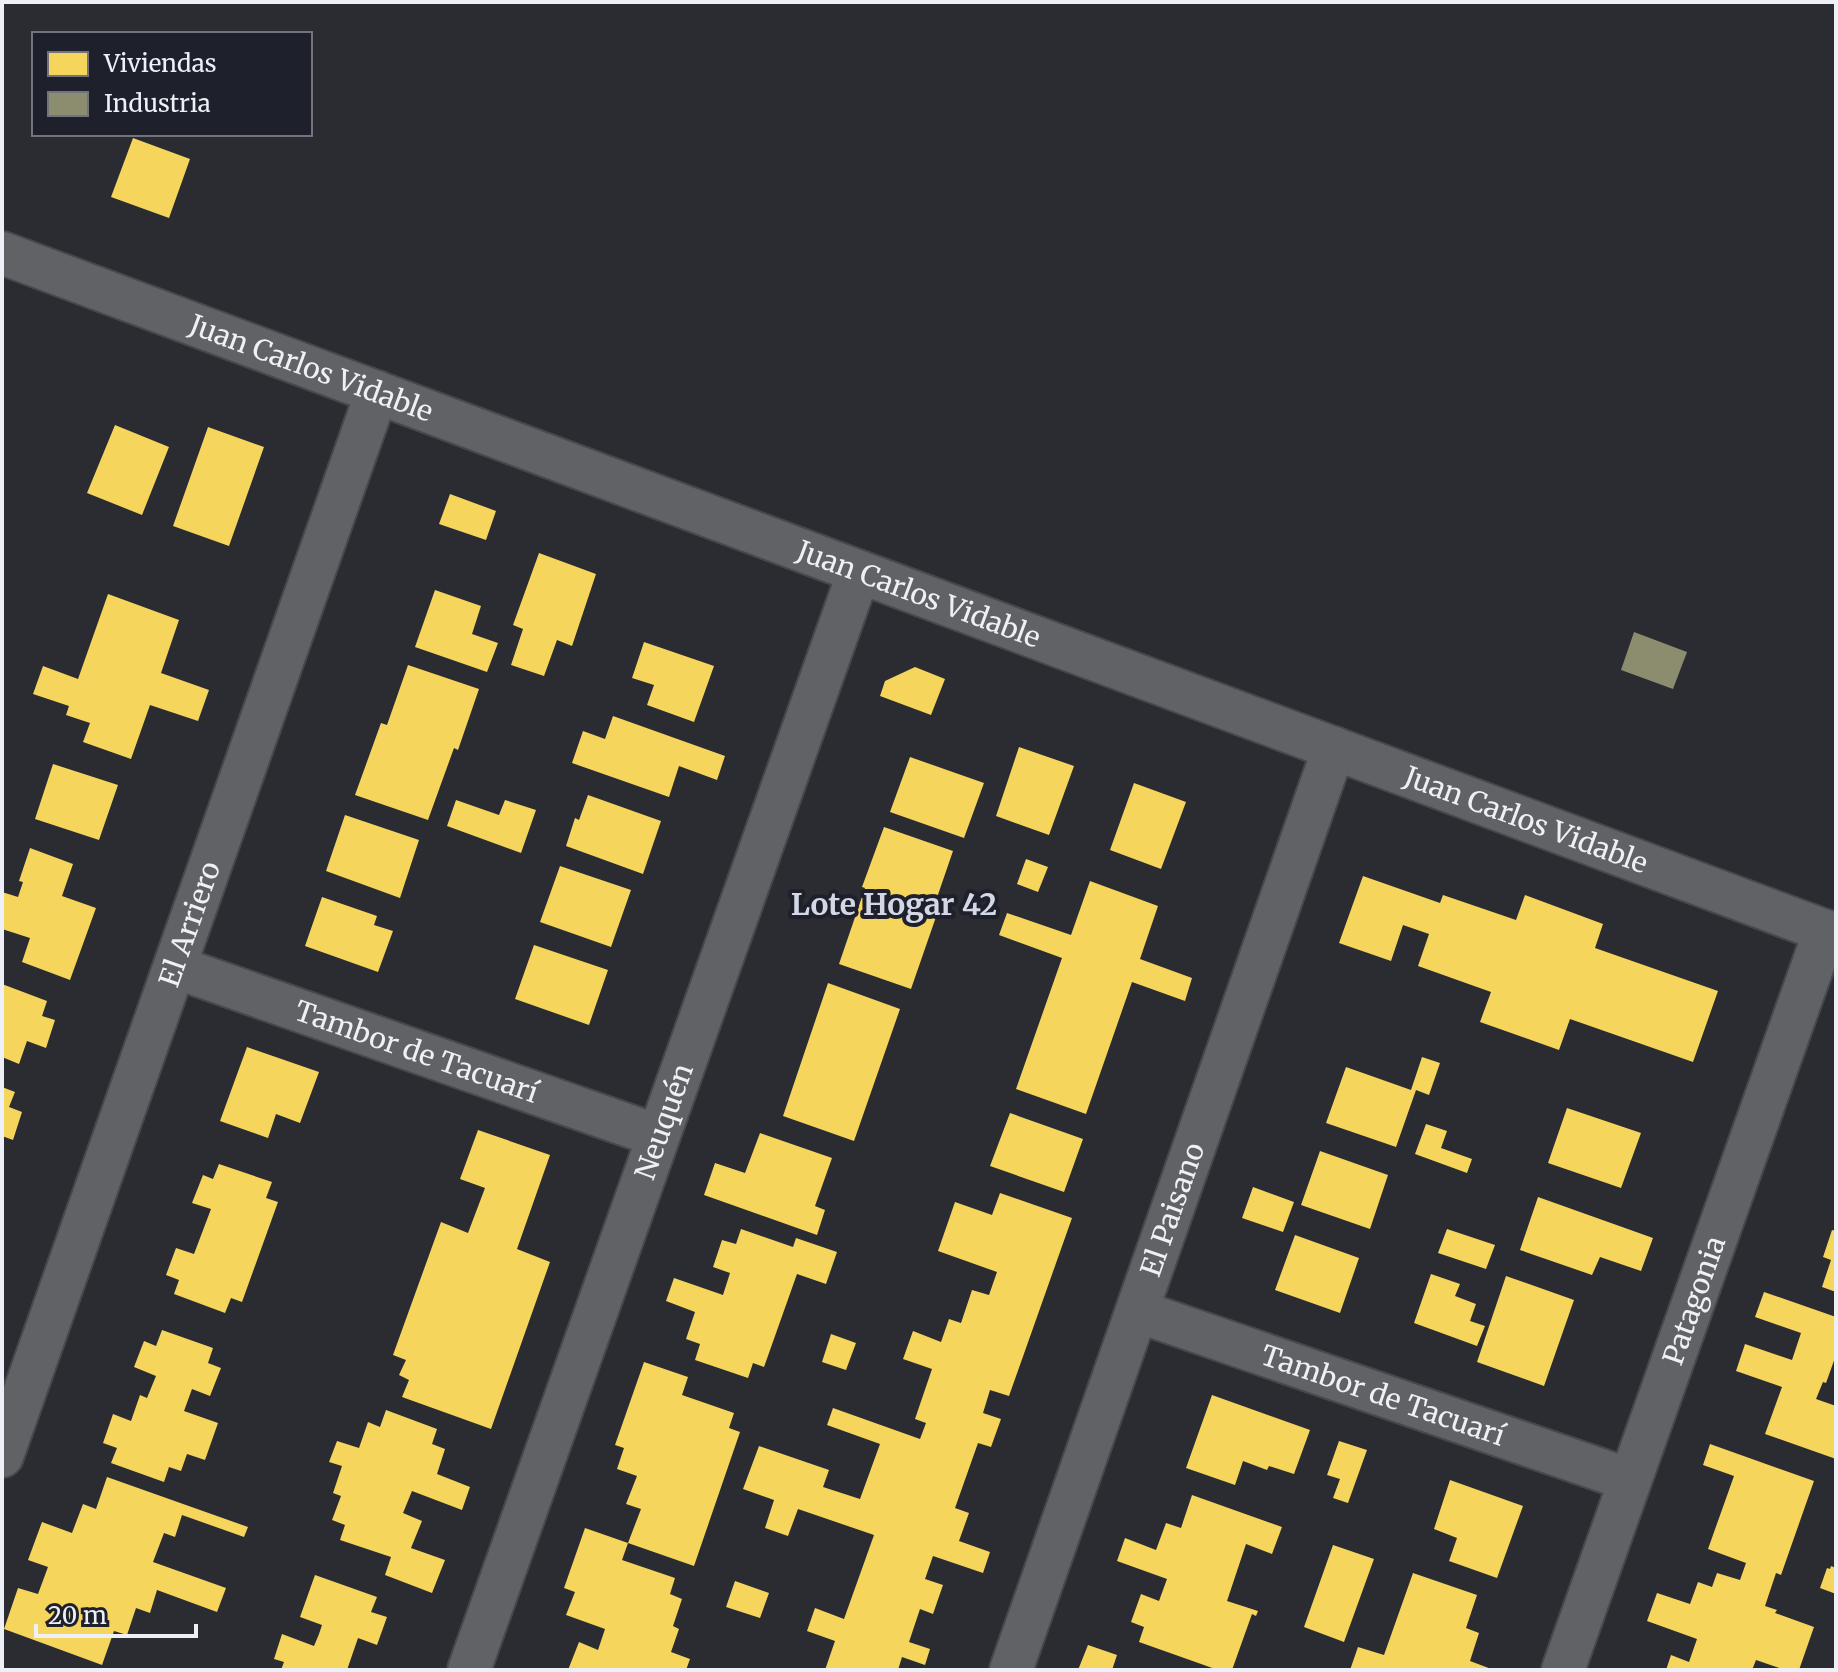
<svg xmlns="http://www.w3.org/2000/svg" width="1838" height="1672" font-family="Merriweather,serif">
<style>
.homes{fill:#f6d55c}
.industry{fill:#8c8c6e}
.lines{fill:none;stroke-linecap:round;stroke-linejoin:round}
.street-casing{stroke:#47484d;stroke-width:46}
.street{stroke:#616265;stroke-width:42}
.labels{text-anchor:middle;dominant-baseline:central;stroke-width:8;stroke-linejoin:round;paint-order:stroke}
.street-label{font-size:28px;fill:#eef0f7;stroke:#1e212b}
.neighbourhood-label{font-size:30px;font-weight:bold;fill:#d4d8e6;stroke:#1e212b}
</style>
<rect width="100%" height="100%" fill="#2b2c32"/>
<path class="homes" d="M133,138l57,21 -21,59 -58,-21z
M115,425l54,22 -27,68 -55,-22z
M208,427l56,20 -35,99 -56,-20z
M450,494l46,17 -10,29 -47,-16z
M539,553l57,21 -24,72 -15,-6 -13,36 -33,-11 12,-36 -10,-4z
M435,590l46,16 -9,28 26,9 -11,29 -72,-25z
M108,594l71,26 -18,53 48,17 -11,31 -48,-16 -19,54 -48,-17 7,-19 -24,-8 3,-9 -36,-12 10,-28 35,13z
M644,642l70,24 -20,56 -47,-17 7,-20 -22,-7z
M408,665l71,24 -21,61 -4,-2 -26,72 -73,-25 26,-72 6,2z
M915,667l30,12 -14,36 -51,-19 5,-15z
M613,716l112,40 -8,24 -38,-14 -10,31 -97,-34 11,-32 22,8z
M1019,747l55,19 -25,69 -53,-19z
M910,757l74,26 -20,55 -74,-26z
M53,764l65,21 -19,55 -64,-21z
M1134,783l52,19 -25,67 -51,-19z
M588,795l73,26 -18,53 -77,-28 9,-28 4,2z
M456,800l43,15 6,-15 31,10 -15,43 -74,-27z
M345,815l74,25 -19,58 -74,-27z
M884,827l69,24 -21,61 5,2 -26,75 -72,-25 26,-76 -3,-1z
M30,848l43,16 -11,32 34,12 -26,72 -48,-18 8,-24 -28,-9v-37l16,5 5,-15 -4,-1z
M1026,859l22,8 -10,25 -21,-8z
M560,866l71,24 -20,57 -71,-25z
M1363,876l77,27 3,-8 73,25 9,-25 78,29 -8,24 123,43 -25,71 -123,-43 -11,31 -79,-28 11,-30 -73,-26 11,-32 -26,-9 -12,36 -52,-18z
M1090,881l68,25 -18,53 52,19 -7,23 -53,-19 -46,132 -70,-25 46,-131 -63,-23 8,-22 64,22z
M322,897l55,19 -3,9 19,6 -15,41 -73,-26z
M534,945l74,25 -19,55 -74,-26z
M828,983l72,26 -46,132 -71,-25z
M2,984l45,17 -5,15 13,4 -9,28 -19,-7 -8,23 -17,-7z
M247,1047l72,25 -19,51 -24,-9 -8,24 -48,-17z
M1422,1057l18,6 -11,32 -13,-5 -20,57 -70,-24 20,-56 65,23z
M2,1087l13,5 -6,15 13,5 -9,28 -11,-4z
M1567,1108l74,25 -20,55 -73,-25z
M1010,1113l73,26 -19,53 -74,-26z
M1426,1124l21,7 -6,17 31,11 -5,14 -52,-19z
M478,1130l72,25 -33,94 33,13 -59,167 -89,-32 7,-17 -10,-5 7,-15 -13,-5 48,-133 27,11 17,-45 -25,-9z
M760,1133l72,25 -17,48 10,4 -8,25 -113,-40 11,-32 30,10z
M1320,1151l68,24 -18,54 -69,-24z
M219,1164l53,18 -6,16 12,4 -36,100 -11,-4 -6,15 -51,-19 5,-14 -13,-5 10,-27 18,6 17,-45 -19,-6 11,-28 10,4z
M1253,1187l41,15 -11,30 -41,-14z
M1000,1193l72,25 -63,178 -19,-6 -7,23 18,6 -10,28 -13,-4 -23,65 14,5 -10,28 31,11 -7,21 -50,-17 -8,23 18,6 -10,29 -13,-5 -11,33 21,7 -5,16 -23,-8 -4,13h-73l10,-29 -28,-10 8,-23 29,11 30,-84 -76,-26 -10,27 -23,-8 9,-28 -31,-11 16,-43 70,24 -6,17 37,12 20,-55 -53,-19 6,-17 87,31 6,-16 -11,-4 17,-50 -29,-10 10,-28 28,11 8,-23 12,4 11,-33 17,5 8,-23 -59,-21 17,-49 37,13z
M1538,1197l115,41 -12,33 -41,-14 -8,18 -72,-25z
M741,1229l52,18 3,-9 41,14 -11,32 -29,-10 -33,93 -11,-4 -5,15 -53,-18 5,-16 -14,-5 9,-27 -29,-11 8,-23 49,17 7,-22 -17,-6 9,-27 14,4z
M1447,1229l48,16 -9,24 -48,-16z
M1832,1230l4,1v61l-14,-5 9,-27 -8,-3z
M1295,1235l64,23 -19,55 -65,-23z
M1431,1274l29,10 -5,12 21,8 -6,17 15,5 -8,20 -63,-23z
M1506,1276l68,24 -30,86 -67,-24z
M1764,1292l72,25v38l-10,28 -3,-1 -7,17 20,7v53l-71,-25 17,-47 -46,-16 9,-27 47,16 9,-27 -46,-16z
M162,1330l51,18 -5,15 13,5 -11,28 -18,-7 -8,22 34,12 -13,37 -18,-6 -6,17 -12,-4 -5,15 -53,-19 6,-15 -14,-5 10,-29 18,7 9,-26 7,3 9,-22 -22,-9 10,-26 12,5z
M831,1334l25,9 -10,27 -24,-8z
M644,1362l44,15 -6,18 52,18 -5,15 11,4 -46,134 -66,-23 13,-34 -15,-5 11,-28 -20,-7 7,-21 -9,-3z
M1212,1395l98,35 -16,44 -25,-8 -2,4 -24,-9 -8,24 -49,-17z
M386,1410l51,19 -5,15 13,5 -8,25 33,13 -8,23 -50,-19 -9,22 19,8 -11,27 34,12 -13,33 -47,-18 6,-18 -51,-17 5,-15 -13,-5 9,-24 -8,-3 9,-27 -13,-4 8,-21 22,7 9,-26 12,5z
M1339,1441l28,9 -19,53 -15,-5 7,-19 -13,-4z
M1710,1444l104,37 -33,94 -5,-2 -11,33 12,4 -2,3 39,14 -15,43h-14l-29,-10 -4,10h-86l5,-15 18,7 8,-23 -50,-18 10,-28 33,11 8,-22 14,5 5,-14 23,7 6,-17 -38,-14 26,-73 -31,-11z
M107,1477l141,50 -4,10 -62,-22 -7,22 -11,-4 -11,29 73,26 -9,24 -60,-22 -7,23 -14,-5 -9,27 -13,-4 -12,34 -98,-36 14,-41 20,6 10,-27 -20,-7 14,-38 30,11 11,-29 13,5z
M1450,1480l73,26 -26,72 -48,-17 8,-23 -23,-9z
M1192,1495l90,32 -10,27 -26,-10 -19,57 31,10 -2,5 -4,-2 -20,56h-14l-79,-28 5,-15 -13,-5 10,-28 18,7 8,-22 -50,-18 8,-23 31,12 10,-27 15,5z
M585,1528l43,15 -6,17 53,18 -5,16 12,5 -9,27 6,3 -8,23 19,7 -4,11h-118l11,-28 19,8 7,-21 -39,-14 9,-23 -11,-4z
M1333,1545l41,14 -30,83 -40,-15z
M1831,1566l5,2v26l-16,-6 7,-20 3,1z
M1413,1573l64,22 -11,33 13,5 -9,28 24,9h-144l8,-23 26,8z
M315,1575l62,22 -6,15 16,5 -10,28 -19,-7 -11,32h-66l3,-8 -10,-3 8,-25 32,12 5,-12 3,-9 -22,-8z
M735,1581l34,12 -9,25 -34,-11z
M1088,1645l29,10 -5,15h-34z"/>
<path class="industry" d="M1634,632l53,20 -14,37 -52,-19z"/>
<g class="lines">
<defs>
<g id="street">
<path id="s1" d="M2,253l1834,682"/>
<path id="s2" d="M175,967l483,169"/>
<path id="s3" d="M1137,1311l493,169"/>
<path id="s4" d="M2,1456l375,-1064"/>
<path id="s5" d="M469,1670l390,-1098"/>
<path id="s6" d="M1011,1670l323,-922"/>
<path id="s7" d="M1563,1670l262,-739"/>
</g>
</defs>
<use href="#street" class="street-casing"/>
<use href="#street" class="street"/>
</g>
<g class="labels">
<g class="street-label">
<text stroke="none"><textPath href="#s1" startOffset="330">Juan Carlos Vidable</textPath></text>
<text stroke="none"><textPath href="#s1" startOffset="978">Juan Carlos Vidable</textPath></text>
<text stroke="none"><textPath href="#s1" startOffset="1626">Juan Carlos Vidable</textPath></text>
<text stroke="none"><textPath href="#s4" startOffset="564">El Arriero</textPath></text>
<text stroke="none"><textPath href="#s2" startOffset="256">Tambor de Tacuarí</textPath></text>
<text stroke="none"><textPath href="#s5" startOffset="582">Neuquén</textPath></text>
<text stroke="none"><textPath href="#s6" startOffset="488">El Paisano</textPath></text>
<text stroke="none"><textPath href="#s7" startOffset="392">Patagonia</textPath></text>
<text stroke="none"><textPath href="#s3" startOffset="260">Tambor de Tacuarí</textPath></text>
</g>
<g class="neighbourhood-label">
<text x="894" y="904">Lote Hogar 42</text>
</g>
</g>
<rect width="1838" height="1672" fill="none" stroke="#eef0f7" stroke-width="8"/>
<rect x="32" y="32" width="280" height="104" fill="#1e212b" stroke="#71747d" stroke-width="2"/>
<rect x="48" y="52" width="40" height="24" fill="#f6d55c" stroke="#71747d" stroke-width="2"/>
<text x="104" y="72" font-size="24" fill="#eef0f7">Viviendas</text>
<rect x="48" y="92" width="40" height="24" fill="#8c8c6e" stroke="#71747d" stroke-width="2"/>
<text x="104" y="112" font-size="24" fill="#eef0f7">Industria</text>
<path d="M36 1624v12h160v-12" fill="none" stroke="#eef0f7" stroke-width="4"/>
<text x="48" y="1624" font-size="24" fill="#eef0f7" stroke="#1e212b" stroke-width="6" paint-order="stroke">20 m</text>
</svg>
